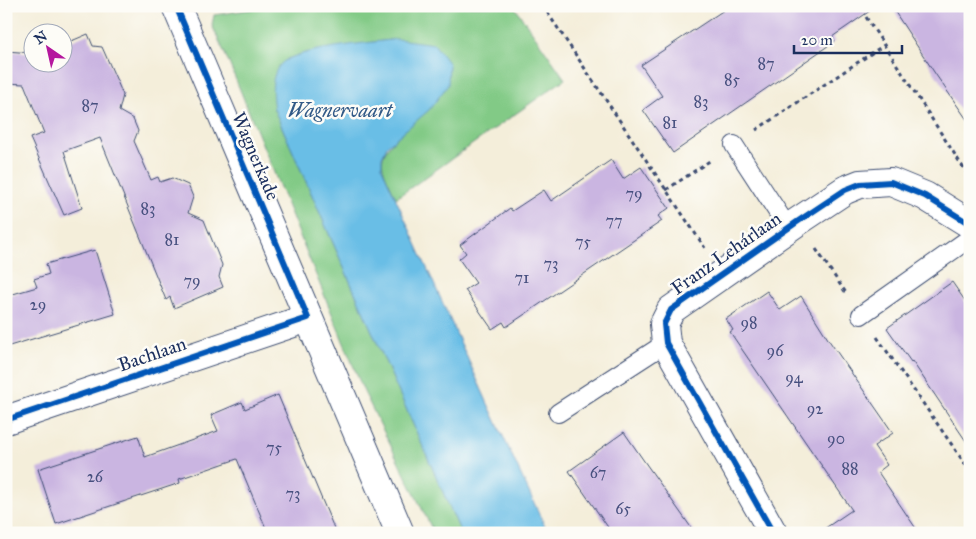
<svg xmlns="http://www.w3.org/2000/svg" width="976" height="539" font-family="'IM FELL Great Primer',serif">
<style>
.green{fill:#82ca86;stroke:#4e7c72}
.water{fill:#69bee6;stroke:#4276a2}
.building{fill:#cab5e1}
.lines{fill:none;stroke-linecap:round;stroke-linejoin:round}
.lane-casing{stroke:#3c4c71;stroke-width:20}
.street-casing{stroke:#3c4c71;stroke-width:30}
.path{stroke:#3c4c71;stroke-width:3;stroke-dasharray:4 4;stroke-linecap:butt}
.lane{stroke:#fff;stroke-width:18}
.street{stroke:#fff;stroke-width:28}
.cycleway-casing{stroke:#fdfcf7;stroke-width:9}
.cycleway{stroke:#0057b8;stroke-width:6}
.labels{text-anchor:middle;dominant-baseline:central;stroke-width:5;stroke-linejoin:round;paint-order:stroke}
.number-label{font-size:16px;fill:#47507f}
.street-label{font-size:19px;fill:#1b2f5e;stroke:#fdfcf7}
.water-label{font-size:20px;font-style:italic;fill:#325a87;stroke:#fdfcf7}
</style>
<rect width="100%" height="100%" fill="#fdfcf7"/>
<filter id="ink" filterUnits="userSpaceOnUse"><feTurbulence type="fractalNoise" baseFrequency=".02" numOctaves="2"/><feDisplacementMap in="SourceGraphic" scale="10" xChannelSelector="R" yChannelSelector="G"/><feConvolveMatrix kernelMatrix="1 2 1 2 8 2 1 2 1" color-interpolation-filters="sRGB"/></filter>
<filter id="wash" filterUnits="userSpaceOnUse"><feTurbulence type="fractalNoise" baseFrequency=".0096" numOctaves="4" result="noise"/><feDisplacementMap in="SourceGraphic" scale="20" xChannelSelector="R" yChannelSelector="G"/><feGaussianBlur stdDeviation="1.12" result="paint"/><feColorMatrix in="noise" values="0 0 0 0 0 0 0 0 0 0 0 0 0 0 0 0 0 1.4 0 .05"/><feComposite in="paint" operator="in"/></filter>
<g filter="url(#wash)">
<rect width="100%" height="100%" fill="#f4eeda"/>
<path class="green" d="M274,6h240l51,73 -169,119c-16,-35 -23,-39 8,-67l-7,-92 -83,12 -27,8 -13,50 187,424h-27l-70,-141 -135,-329 -17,-38 2,-10z"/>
<path class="water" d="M397,39l37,5 15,20 -1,21 -19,25 -42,36 -5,11v11l107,238 59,127h-87l-187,-424c-2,-14 -4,-34 7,-45 15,-16 91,-21 116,-25z"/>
<g id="blocks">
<path class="building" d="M730,6h147l-45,31 3,4 -162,112 -30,-43 19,-14 -21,-31z
M891,6h79v118l-34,-49z
M88,34l5,12 9,1 15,34 6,14 -4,16 14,8 5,12 -4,10 17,39 7,-3 2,5 12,-4 16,7 5,12 -5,16 16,7 18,45 -3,12 4,10 -49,21 -4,-11 -4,3 -66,-162 -36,13 18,57 -18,7 -34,-77 14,-5 -20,-49 -18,-1v-32l26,2v9h30v-17z
M611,160l12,19 18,-12 28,41 -11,8 4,5 -156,106 -3,-5 -11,7 -27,-39 11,-7 -17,-24 7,-6 -6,-8 50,-37 2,3 32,-21 7,11z
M95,250l20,64 -109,33v-51l31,-9 -3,-8 15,-5 -3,-10z
M952,282l18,26v139l-58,-86 -1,1 -24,-34z
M767,291l13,19 21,-14 27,43 65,94 -19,13 13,19 -9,7 41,61h-101l34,-23 -122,-178 3,-2 -7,-11z
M278,395l58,138h-68l-31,-74 -58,20 1,4 -124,41 -18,-55 100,-33 7,21 73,-26 -7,-16 31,-13 3,7z
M624,432l20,29 51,72h-83l-43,-62z"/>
</g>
</g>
<g filter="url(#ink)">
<use href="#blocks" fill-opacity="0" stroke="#3c4c71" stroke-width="1"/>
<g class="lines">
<defs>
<path id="lane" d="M734,145l54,83
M861,315l109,-77
M558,413l108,-70"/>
<path id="street" d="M176,6l224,527
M6,420l302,-102
M773,533l-107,-190 -2,-19 7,-14 126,-88 48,-32 15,-6 31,-2 34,14 45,28"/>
</defs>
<use href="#lane" class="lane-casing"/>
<use href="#street" class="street-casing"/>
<path class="path" d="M543,6l162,242
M866,17l104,161
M756,130l128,-85
M666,190l45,-30
M816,249l30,44
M877,337l93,134"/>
<use href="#lane" class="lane"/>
<use href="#street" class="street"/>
<defs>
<path id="cycleway" d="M6,420l302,-102 -132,-312
M773,533l-107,-190 -2,-19 7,-14 126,-88 48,-32 15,-6 31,-2 34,14 45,28"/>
</defs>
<use href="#cycleway" class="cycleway-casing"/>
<use href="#cycleway" class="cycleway"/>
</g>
</g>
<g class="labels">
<g class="number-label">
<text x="766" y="63">87</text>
<text x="732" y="79">85</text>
<text x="701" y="101">83</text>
<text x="90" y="105">87</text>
<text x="670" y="122">81</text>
<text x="634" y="193">79</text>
<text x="148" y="208">83</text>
<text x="614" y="220">77</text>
<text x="172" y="239">81</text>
<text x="583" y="241">75</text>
<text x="551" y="263">73</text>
<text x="522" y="277">71</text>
<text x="192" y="280">79</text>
<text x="38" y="304">29</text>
<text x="749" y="322">98</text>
<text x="775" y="350">96</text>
<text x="794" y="377">94</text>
<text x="815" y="408">92</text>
<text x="836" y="438">90</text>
<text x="274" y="447">75</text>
<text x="850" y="468">88</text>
<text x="598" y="472">67</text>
<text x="95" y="476">26</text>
<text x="293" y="493">73</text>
<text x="623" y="508">65</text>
</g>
<g class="street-label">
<text transform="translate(256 156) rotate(67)">Wagnerkade</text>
<text transform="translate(726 253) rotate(-35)">Franz Lehárlaan</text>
<text transform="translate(152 354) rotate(-19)">Bachlaan</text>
</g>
<g class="water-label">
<text x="340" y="110">Wagnervaart</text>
</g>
</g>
<rect width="976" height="539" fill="none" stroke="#fdfcf7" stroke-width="25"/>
<g transform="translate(48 48) rotate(326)"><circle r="24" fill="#fdfcf7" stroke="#a3aaba"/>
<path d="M0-4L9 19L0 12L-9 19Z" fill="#b5179e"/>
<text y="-8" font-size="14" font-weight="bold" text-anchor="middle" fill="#1b2f5e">N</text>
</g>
<path d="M794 45v8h108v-8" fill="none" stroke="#1b2f5e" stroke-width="2.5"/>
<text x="801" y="45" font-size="15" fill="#1b2f5e" stroke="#fdfcf7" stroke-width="4" paint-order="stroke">20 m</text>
</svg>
